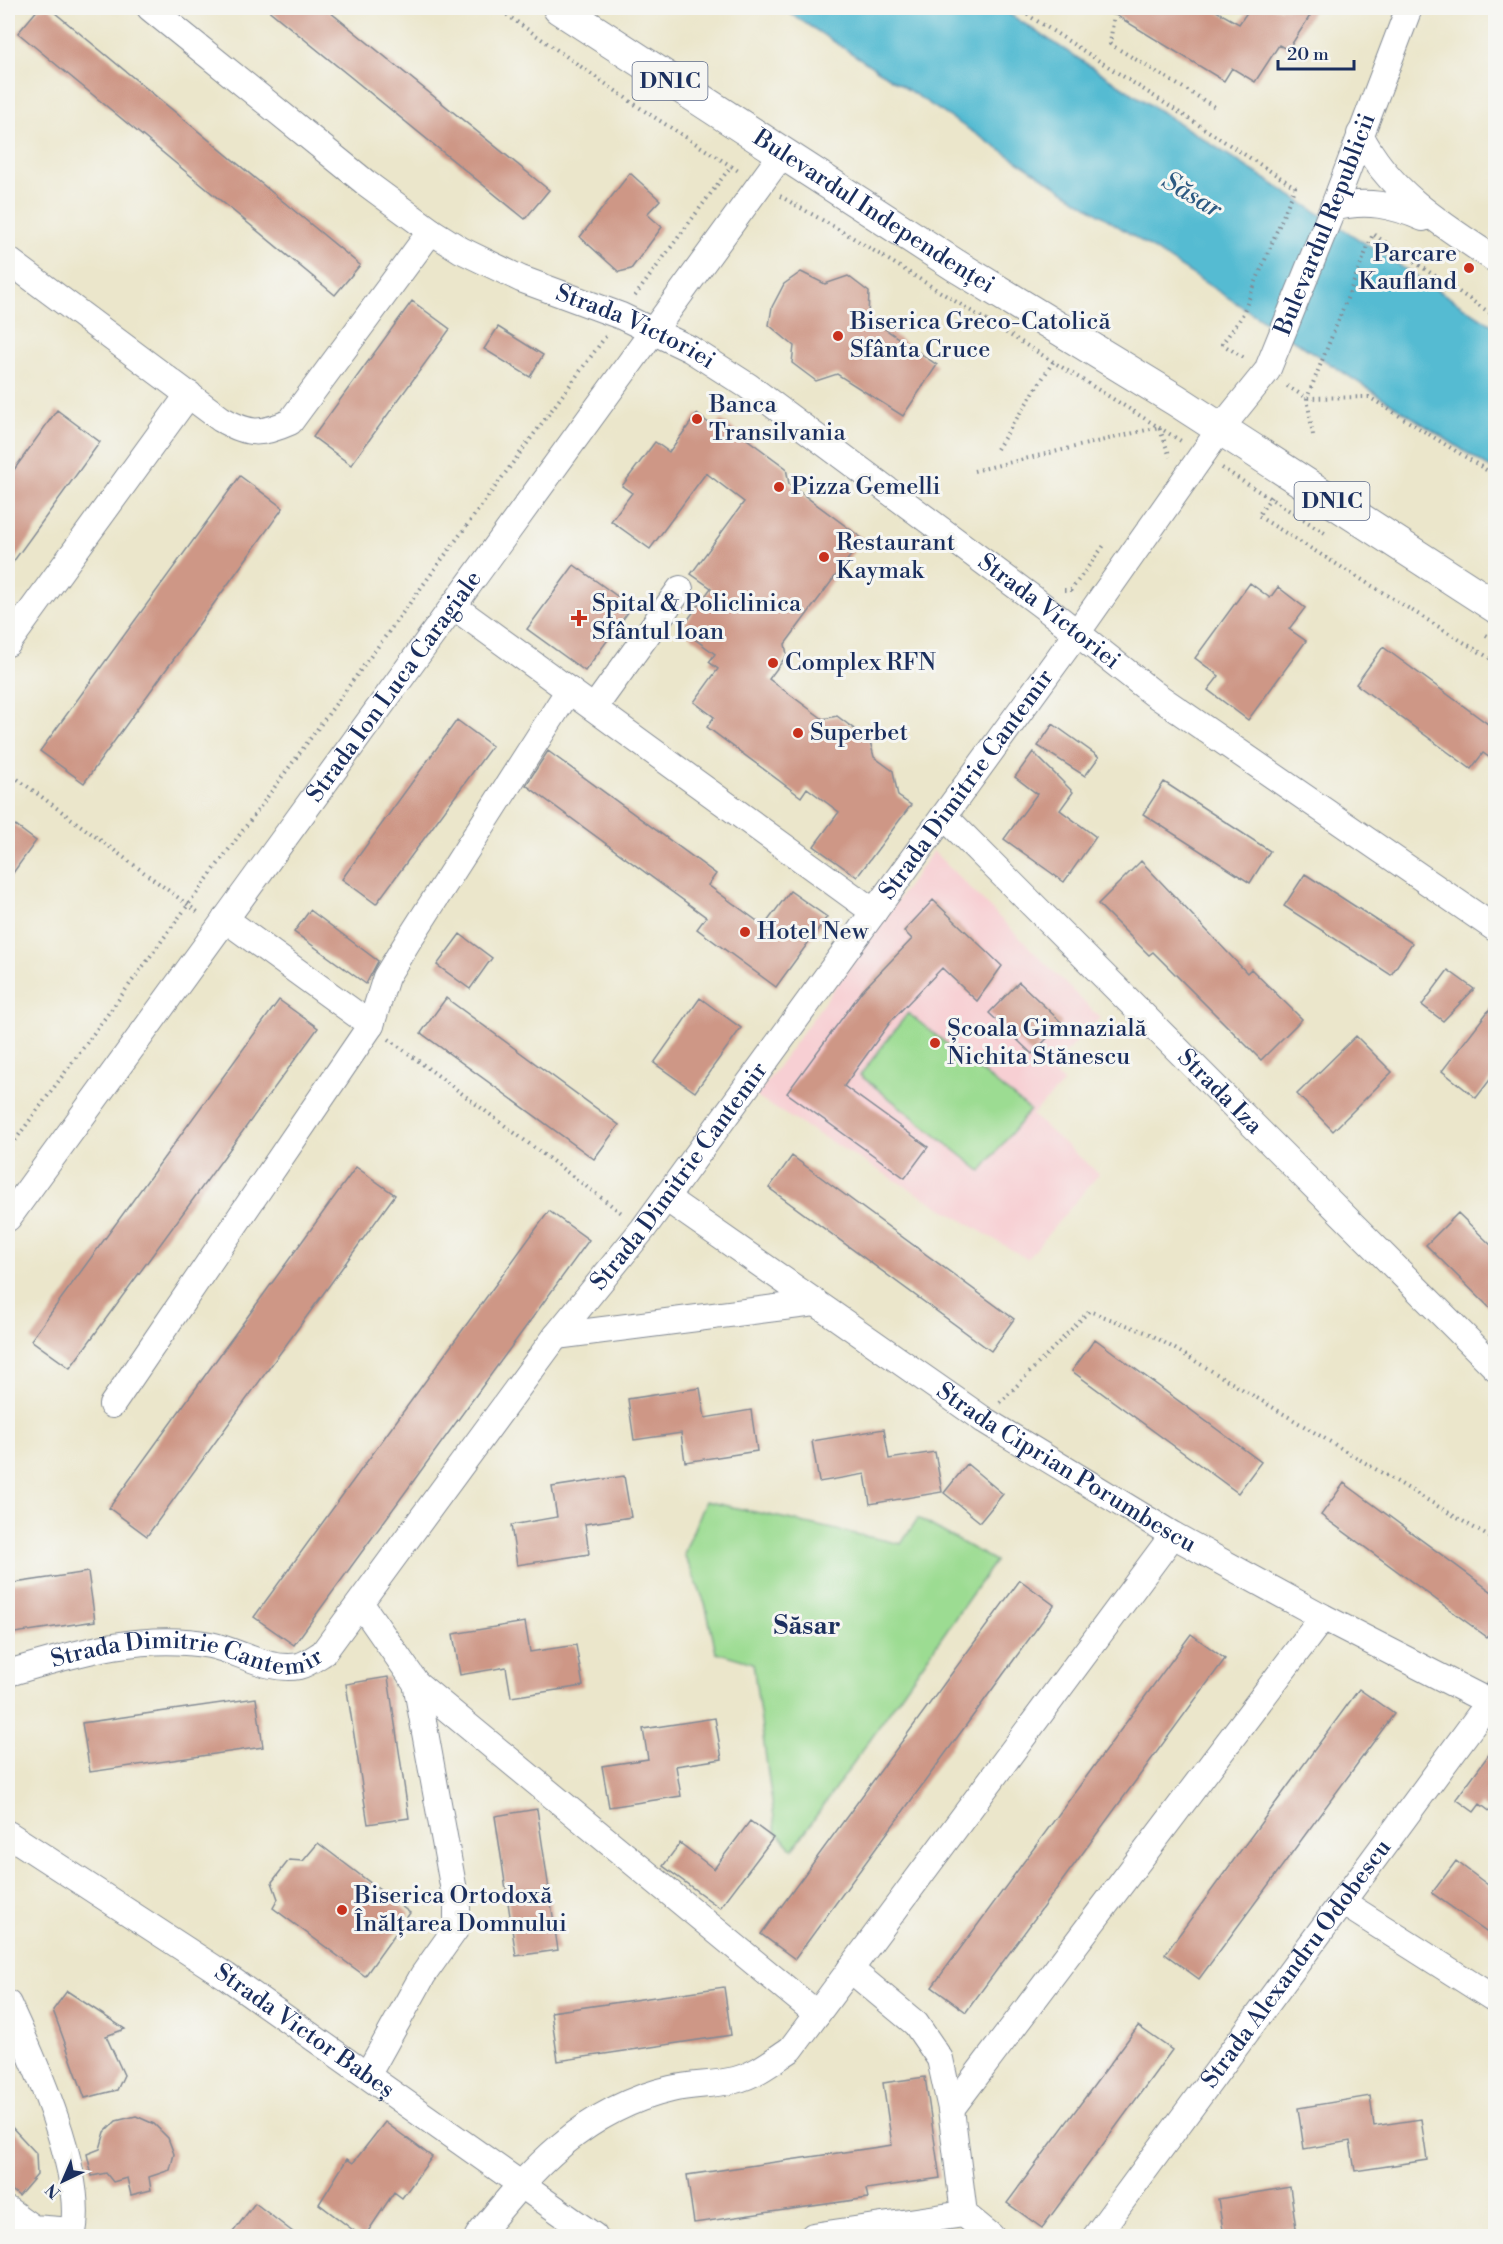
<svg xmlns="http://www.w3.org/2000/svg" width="1503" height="2244" font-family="'Libre Bodoni',serif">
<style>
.built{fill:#f7cfd3}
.green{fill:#9cdc92;stroke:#5c8678;stroke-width:1.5}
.water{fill:#54bbd2;stroke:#387598;stroke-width:1.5}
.building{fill:#ce9786}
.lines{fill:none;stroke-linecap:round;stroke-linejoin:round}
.minor-casing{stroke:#838a94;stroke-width:28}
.major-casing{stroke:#838a94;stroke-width:34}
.path{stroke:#838a94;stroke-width:4;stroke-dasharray:1.5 4.5;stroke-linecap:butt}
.minor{stroke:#fff;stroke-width:26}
.major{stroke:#fff;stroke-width:32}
.poi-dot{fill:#c8321e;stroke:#f6f6f2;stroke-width:2}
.labels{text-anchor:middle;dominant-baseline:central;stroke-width:6;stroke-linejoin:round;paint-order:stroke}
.shield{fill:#f6f6f2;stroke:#5d6b8a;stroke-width:1.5}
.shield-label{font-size:22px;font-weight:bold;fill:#1b2f5e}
.street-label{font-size:24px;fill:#1b2f5e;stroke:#f6f6f2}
.poi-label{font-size:24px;fill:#1b2f5e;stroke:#f6f6f2;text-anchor:start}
.water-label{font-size:26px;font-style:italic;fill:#2c5981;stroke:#f6f6f2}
.neighbourhood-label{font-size:26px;font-weight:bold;fill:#1b2f5e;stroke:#f6f6f2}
</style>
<rect width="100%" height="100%" fill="#f6f6f2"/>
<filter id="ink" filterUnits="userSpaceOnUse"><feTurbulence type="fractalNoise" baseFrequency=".0167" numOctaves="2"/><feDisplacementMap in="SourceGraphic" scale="12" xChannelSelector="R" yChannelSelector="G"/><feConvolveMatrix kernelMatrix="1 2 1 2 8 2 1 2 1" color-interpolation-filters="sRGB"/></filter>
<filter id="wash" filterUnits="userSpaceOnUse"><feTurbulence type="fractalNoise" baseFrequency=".008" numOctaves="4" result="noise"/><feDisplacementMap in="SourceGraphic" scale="24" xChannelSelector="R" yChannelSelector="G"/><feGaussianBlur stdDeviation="1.35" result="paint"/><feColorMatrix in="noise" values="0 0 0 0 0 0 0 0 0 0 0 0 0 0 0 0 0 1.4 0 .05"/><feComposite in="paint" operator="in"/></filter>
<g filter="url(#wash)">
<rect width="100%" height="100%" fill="#ebe6cb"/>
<path class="built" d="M933,851l167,167 -50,50 14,15 -32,32 67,59 -72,85 -271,-162z"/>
<path class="green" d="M908,1013l122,97 -49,61 -121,-96z
M705,1501l196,43 17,-26 77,43 -202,288 -17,-17 -23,-169 -37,-11 -11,-49 -21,-49z"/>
<path class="water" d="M782,8h218l495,319v144z"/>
<g id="blocks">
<path class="building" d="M39,8h10l311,257 -25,30 -317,-262z
M266,8h59l224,182 -24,29z
M1104,8h107l28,16 11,-16h65l-27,42 -9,-5 -24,37 -23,-14 -8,13z
M630,173l30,27 -13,14 15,13 -31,42 -12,3 -39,-35z
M801,272l24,12 23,-8 21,16 -1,25 69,48 -34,51 -66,-42 -21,7 -24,-18 2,-17 -25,-21 3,-18 12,-23z
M412,301l38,28 -99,136 -38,-28z
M498,327l45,28 -13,22 -46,-28z
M57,410l43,32 -92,127v-91z
M697,414l18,14 6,-8 65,48 3,16 74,55 -78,105 2,11 -18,24 54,40 14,-3 33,25 4,16 19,14 5,25 13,9 -54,72 -43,-31 25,-34 -32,-24 -6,9 -94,-70 7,-10 -20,-15 24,-33 -9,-7 6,-8 -34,-25 30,-41 -20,-14 53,-72 -38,-29 -56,76 -39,-28 21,-28 -10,-7 33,-44 14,10z
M240,476l43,32 -199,275 -44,-32z
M574,565l58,42 -47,64 -58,-42z
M1250,583l20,15 8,-11 27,21 -16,21 17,12 -58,79 -40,-30 11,-14 -24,-18z
M1383,647l113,83v32l-13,-9 -12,16 -115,-85z
M457,720l35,26 -116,158 -34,-25z
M1053,724l46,33 -14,19 -47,-30z
M548,751l168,123 -8,11 56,41 26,-35 37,26 -51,70 -79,-58 9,-12 -180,-132z
M1033,752l40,40 -13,18 36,27 -32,45 -60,-43 33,-45 -22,-17z
M1164,782l106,69 -20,32 -107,-69z
M8,820l28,21 -28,39z
M1141,861l106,112 4,-4 51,50 -41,41 -108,-108 -4,3 -51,-51z
M1305,874l107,69 -21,32 -107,-69z
M933,900l69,66 -25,35 -35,-33 -51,53 -47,65 84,61 -23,31 -118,-85 75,-102 50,-52 -8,-8z
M310,910l68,51 -12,23 -72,-52z
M460,934l32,24 -22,31 -33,-24z
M1448,970l26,19 -31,32 -21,-16z
M1019,982l43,41 -30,31 -43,-41z
M446,998l173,127 -25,34 -173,-126z
M700,998l41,30 -46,64 -41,-29z
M279,1000l39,28 -248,340 -39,-28z
M1496,1001v71l-20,26 -34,-27z
M1356,1036l36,36 -59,59 -36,-37z
M792,1156l222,163 -23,32 -222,-163z
M356,1167l39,28 -248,341 -38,-28z
M549,1211l40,29 -295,405 -40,-28z
M1458,1213l38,37v64l-70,-69z
M1095,1339l166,123 -23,31 -166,-122z
M700,1388l5,30 46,-8 6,41 -72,11 -4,-29 -47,7 -6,-41z
M884,1429l5,30 46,-7 7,40 -72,12 -5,-30 -46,8 -7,-41z
M967,1464l36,30 -23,28 -36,-29z
M624,1476l7,41 -46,7 4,30 -72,11 -6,-40 46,-8 -5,-30z
M1344,1483l152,112v31l-9,11 -166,-122z
M88,1572l7,49 -87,13v-50z
M1020,1580l34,25 -259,354 -34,-25z
M525,1622l5,30 46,-7 7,41 -72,11 -5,-30 -46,8 -7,-41z
M1191,1634l34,25 -259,353 -34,-25z
M388,1677l21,141 -41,6 -22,-140z
M1359,1689l35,25 -195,265 -34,-25z
M256,1698l7,49 -173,25 -8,-49z
M715,1718l7,41 -46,7 5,30 -72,11 -7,-41 46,-7 -5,-30z
M1496,1745v71l-16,-12 -6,8 -18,-13z
M537,1809l21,141 -42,6 -21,-140z
M750,1821l23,17 -53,70 -57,-42 17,-23 34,26z
M318,1843l92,70 -45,63 -92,-68 5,-9 -6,-17 17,-22 14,1z
M1456,1861l40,30v48l-64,-46z
M724,1987l7,48 -173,26 -7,-49z
M67,1991l58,38 -19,7 18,39 -7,15 -32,8 -32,-88z
M1138,2026l34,24 -130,178 -35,-25z
M925,2077l15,101 -74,11 2,9 -174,25 -7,-48 205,-30 -9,-62z
M1370,2096l4,30 47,-7 6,41 -72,11 -5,-30 -46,8 -6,-41z
M136,2116l18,8 14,14 6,16 -4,16 -21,7 2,13 -20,5 -4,-17 -14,4 -7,-9 -14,3 -5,-22 13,-5 5,-17 11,-11z
M385,2122l47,35 -30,41 -8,-6 -29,44h-4l-42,-32 28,-45 6,4z
M8,2123l28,30 1,22 -18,21 -11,-9z
M1290,2187l6,41 -54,8h-18l-6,-37z
M255,2203l43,33h-68z"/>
</g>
</g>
<g filter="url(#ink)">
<use href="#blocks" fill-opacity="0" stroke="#838a94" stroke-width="1.5"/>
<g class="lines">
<defs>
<g id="minor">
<path id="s1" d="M150,8l216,175 65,48 30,19 60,29 100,37 69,33 58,37 295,220 110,87 343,236"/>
<path d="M1360,134c28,58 84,92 136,126"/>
<path d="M1333,208c33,-9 60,-3 90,10"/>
<path d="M8,260l213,159c28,16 40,16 69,3l141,-191"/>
<path d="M453,606l421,306"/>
<path d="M8,643l181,-249"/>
<path d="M594,708l86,-119"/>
<path id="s2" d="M944,816l552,552"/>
<path d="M371,1025l15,-48 24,-39 159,-248"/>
<path id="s3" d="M666,1198l318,222 189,115 150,82 166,85"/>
<path id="s4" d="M8,1218l774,-1064"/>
<path d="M556,1336l259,-33"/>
<path d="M112,1405l259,-380 -146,-106"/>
<path d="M361,1604l55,79 41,224v20l-34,48 -55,99"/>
<path id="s5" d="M8,1673c66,-19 133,-41 202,-28 29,6 59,27 89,21 8,-2 17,-9 24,-13l233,-317 87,-107 434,-596 144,-205 46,-57 66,-163 76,-200"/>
<path d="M416,1683l401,331"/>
<path id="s6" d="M8,1834l218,142 368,260"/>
<path d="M1342,1902l154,98"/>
<path d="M850,1969l66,55 24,35 11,50 13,105 27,22"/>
<path d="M8,2004c25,54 80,174 64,232"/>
<path d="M951,2109l372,-492"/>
<path d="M8,2210l25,18 40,3"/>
<path d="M478,2236c53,-67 106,-127 193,-147 21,-5 43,-4 64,-9 21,-5 38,-19 56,-31l382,-514"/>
<path d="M813,2236l151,-22"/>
<path id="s7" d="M1096,2236l400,-543"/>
</g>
<g id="major">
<path id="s8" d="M559,8l396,257 221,135 320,207"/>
</g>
</defs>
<use href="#minor" class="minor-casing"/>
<use href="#major" class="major-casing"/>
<path class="path" d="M497,8l146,102 88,56
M1017,8l278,179 -54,131 -19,26 24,15
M1115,8l-5,36 105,63
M780,196l70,40 331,205
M635,296l96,-130 9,6
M1287,386l20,12 62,-1 127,79
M1313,435l-6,-37 66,-164 123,83
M997,449l56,-87
M1222,468l106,67
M974,471l185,-44 11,30
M1271,497l-13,19 238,146
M1064,590h7l34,-46
M1486,635l10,6
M8,772l191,141
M389,1039l234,175
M8,1150l598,-814
M1000,1403l89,-92 61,23 346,207"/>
<use href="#minor" class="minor"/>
<use href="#major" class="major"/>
</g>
</g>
<g class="poi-dot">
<circle cx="1469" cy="268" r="6"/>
<circle cx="838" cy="336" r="6"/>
<circle cx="697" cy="419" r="6"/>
<circle cx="779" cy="487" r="6"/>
<circle cx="824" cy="557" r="6"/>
<path d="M576 609h6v6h6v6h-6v6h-6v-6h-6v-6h6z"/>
<circle cx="773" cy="663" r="6"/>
<circle cx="798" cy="733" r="6"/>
<circle cx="745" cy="932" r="6"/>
<circle cx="935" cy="1043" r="6"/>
<circle cx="342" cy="1910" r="6"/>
</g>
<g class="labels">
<g class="shield">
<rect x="632.5" y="62" width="75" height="38" rx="4.5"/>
<rect x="1294.5" y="482" width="75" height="38" rx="4.5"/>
</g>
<g class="shield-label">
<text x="670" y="81">DN1C</text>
<text x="1332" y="501">DN1C</text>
</g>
<g class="street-label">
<text stroke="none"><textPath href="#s8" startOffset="375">Bulevardul Independenței</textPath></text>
<text stroke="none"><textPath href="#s5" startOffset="2076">Bulevardul Republicii</textPath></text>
<text stroke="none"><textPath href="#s1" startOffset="585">Strada Victoriei</textPath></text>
<text stroke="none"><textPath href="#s1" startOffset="1089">Strada Victoriei</textPath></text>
<text stroke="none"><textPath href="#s4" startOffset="657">Strada Ion Luca Caragiale</textPath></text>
<text stroke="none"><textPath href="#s5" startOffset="1407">Strada Dimitrie Cantemir</textPath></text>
<text stroke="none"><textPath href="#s2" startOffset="390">Strada Iza</textPath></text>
<text stroke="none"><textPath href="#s5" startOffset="921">Strada Dimitrie Cantemir</textPath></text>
<text stroke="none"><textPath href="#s3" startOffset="483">Strada Ciprian Porumbescu</textPath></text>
<text stroke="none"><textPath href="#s5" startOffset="184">Strada Dimitrie Cantemir</textPath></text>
<text stroke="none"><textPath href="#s7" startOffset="338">Strada Alexandru Odobescu</textPath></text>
<text stroke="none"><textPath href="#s6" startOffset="356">Strada Victor Babeș</textPath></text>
</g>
<g class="poi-label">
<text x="1457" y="254" text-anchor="end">Parcare<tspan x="1457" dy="28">Kaufland</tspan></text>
<text x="850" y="322">Biserica Greco-Catolică<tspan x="850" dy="28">Sfânta Cruce</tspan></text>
<text x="709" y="405">Banca<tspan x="709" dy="28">Transilvania</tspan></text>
<text x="791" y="487">Pizza Gemelli</text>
<text x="836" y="543">Restaurant<tspan x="836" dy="28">Kaymak</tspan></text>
<text x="592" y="604">Spital &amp; Policlinica<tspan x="592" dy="28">Sfântul Ioan</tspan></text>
<text x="785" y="663">Complex RFN</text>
<text x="810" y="733">Superbet</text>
<text x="757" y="932">Hotel New</text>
<text x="947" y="1029">Școala Gimnazială<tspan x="947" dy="28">Nichita Stănescu</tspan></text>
<text x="354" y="1896">Biserica Ortodoxă<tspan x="354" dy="28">Înălțarea Domnului</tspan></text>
</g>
<g class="water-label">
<text transform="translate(1192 195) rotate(31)">Săsar</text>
</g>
<g class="neighbourhood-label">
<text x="807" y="1626">Săsar</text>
</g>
</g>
<rect width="1503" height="2244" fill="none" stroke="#f6f6f2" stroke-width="30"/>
<g transform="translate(63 2181) rotate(224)" stroke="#f6f6f2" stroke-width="4.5" paint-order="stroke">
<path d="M0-4.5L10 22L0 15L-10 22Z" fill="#1b2f5e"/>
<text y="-9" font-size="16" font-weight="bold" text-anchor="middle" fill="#1b2f5e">N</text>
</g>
<path d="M1278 60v9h76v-9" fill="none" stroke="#1b2f5e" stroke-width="3"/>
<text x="1287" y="60" font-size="18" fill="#1b2f5e" stroke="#f6f6f2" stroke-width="4.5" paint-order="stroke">20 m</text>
</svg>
